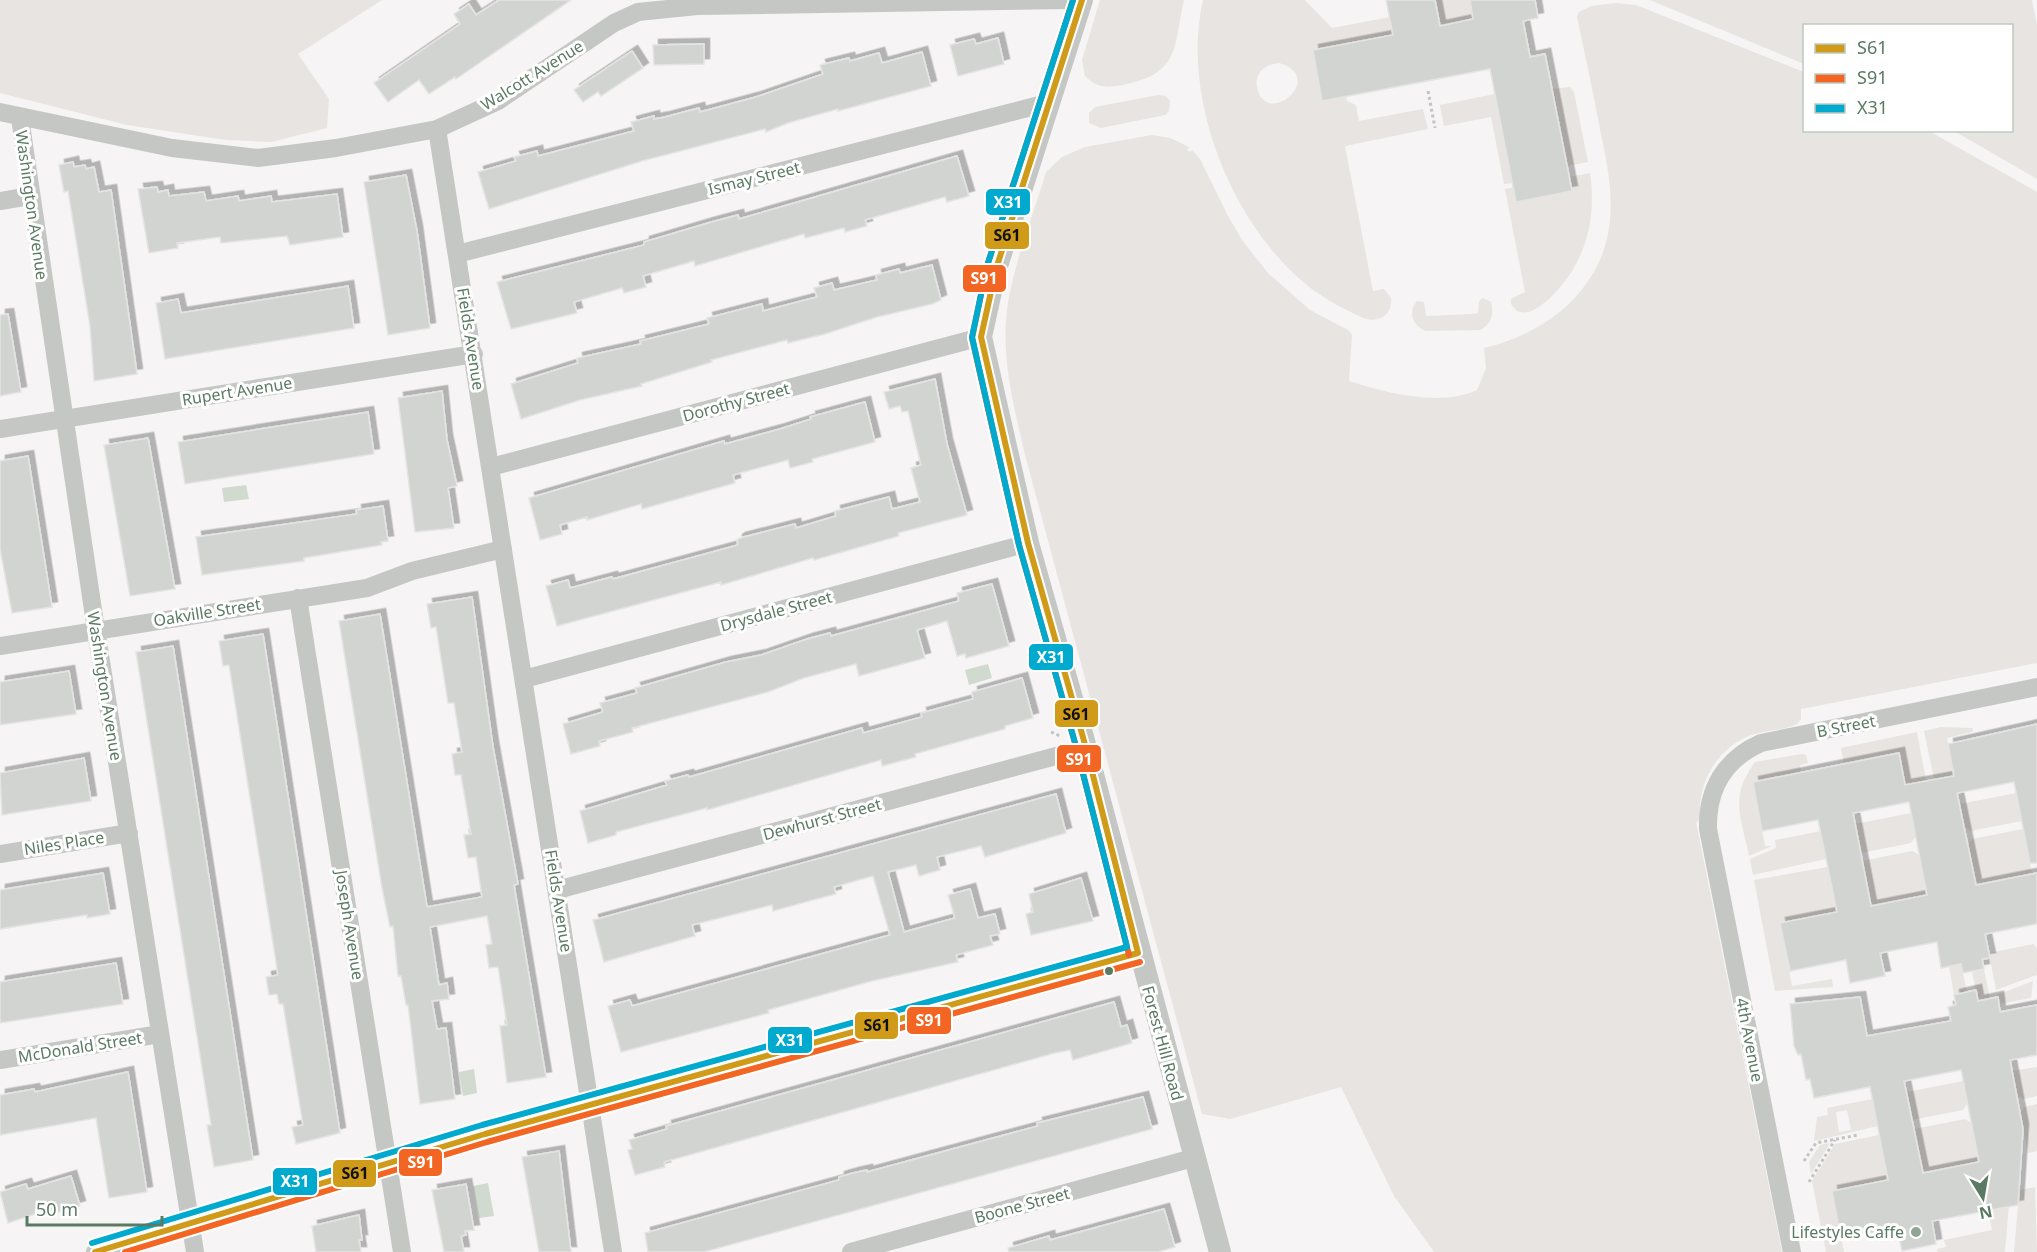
<svg xmlns="http://www.w3.org/2000/svg" width="2037" height="1252" font-family="'Noto Sans',sans-serif">
<style>
.green{fill:#e8e4e1;fill-rule:evenodd}
.water{fill:#d0dacf}
.building{fill:#d2d4d2;stroke:#e5e4e4;stroke-width:1.5;fill-rule:evenodd;filter:url(#shadow)}
.lines{fill:none;stroke-linecap:round;stroke-linejoin:round}
.path{stroke:#c2c4c3;stroke-width:3;stroke-dasharray:3 3;stroke-linecap:butt}
.minor{stroke:#c4c7c4;stroke-width:18}
.tertiary{stroke:#c4c7c4;stroke-width:22}
.bus-1-casing{stroke:#fff;stroke-width:10}
.bus-2-casing{stroke:#fff;stroke-width:10}
.bus-3-casing{stroke:#fff;stroke-width:10}
.bus-1{stroke:#d09b19;stroke-width:6}
.bus-2{stroke:#f26522;stroke-width:6}
.bus-3{stroke:#00a9ce;stroke-width:6}
.bus-dot{fill:#5b7a64;stroke:#fff;stroke-width:2}
.poi-dot{fill:#91a596;stroke:#fff;stroke-width:2}
.labels{text-anchor:middle;dominant-baseline:central;stroke-width:6;stroke-linejoin:round;paint-order:stroke}
.street-label{font-size:16px;fill:#5b7a64;stroke:#fff}
.poi-label{font-size:16px;fill:#5b7a64;stroke:#fff;text-anchor:end}
.line-badge{stroke:#fff;stroke-width:2}
.badge-label{font-size:16px;text-anchor:middle;font-weight:bold;fill:#fff}
.pale-badge-label{font-size:16px;text-anchor:middle;font-weight:bold;fill:#111}
</style>
<defs>
<filter id="shadow"><feDropShadow dx="5.5" dy="-5.5" stdDeviation="0" flood-color="#0004"/></filter>
</defs>
<rect width="100%" height="100%" fill="#f6f4f4"/>
<path class="green" d="M0,0h382l-84,54 31,45 -2,29 -56,14 -45,-2 -99,-15 -127,-32z
M1100,0h84c-11,48 -3,73 -61,85 -17,3 -26,3 -38,-9l-3,-16z
M1203,0h102l27,28 58,-11 3,18 -80,16 9,50 24,-5 1,5 9,4 3,16 64,-12 5,20 -83,17 28,145 11,-2 7,9c2,19 -15,26 -30,19 -21,-10 -42,-21 -59,-36 -73,-63 -121,-186 -99,-281zM1279,63c49,14 -13,67 -22,24 -3,-14 9,-23 22,-24z
M1435,0h35l3,19 -33,7z
M1650,0h382l5,25v154l-83,-48 58,-1v-104h-208v38z
M1616,3l20,2 168,67v58l125,1 108,61v471l-236,46v10l-4,5c-14,7 -31,6 -46,11 -34,13 -56,50 -50,86l-5,1 86,430h-348l-40,-56 -53,-109 -111,32 -28,-5 -177,-659c-11,-48 -24,-96 -18,-145 6,-45 26,-94 39,-138l16,-15 23,-10 67,-12 18,3 19,9 -2,3 3,2 2,-2 8,9 28,57 14,24 26,33 42,37 38,20 4,5 -3,46c37,12 91,26 128,9l9,-22 -2,-20c63,-14 120,-60 126,-128 3,-31 -4,-61 -10,-91 -7,-37 -15,-75 -23,-112l2,-5 12,-6z
M1570,87l4,5 14,70 -21,4 -15,-77z
M1495,94l17,89 -8,1 -13,-67 -47,9 -4,-21z
M1158,95l8,1 4,5 -1,10 -4,4 -64,13 -12,-5v-10l6,-6z
M1590,173c7,48 -5,92 -41,126 -10,8 -19,17 -32,12l-6,-7v-5l14,-7 -20,-103z
M1483,298l8,4c3,12 1,22 -11,28l-54,1c-13,-5 -19,-18 -9,-30l7,1 2,14 45,-2 7,-1 1,-12z
M1941,727l32,1 -1,4 -25,6 7,38 -20,3 -10,-48z
M1917,732l9,49 -21,4 -6,-32 -55,11 -3,-16z
M1801,754l5,1 2,8 -8,2 1,8 -48,9 12,64h7l-23,10c-8,-41 -20,-58 6,-94z
M2016,793l6,28 -52,10 -6,-5 -4,-22z
M1911,813l5,23 -5,7 -50,10 -6,-29z
M2023,829l9,45 -56,11 -8,-40 4,-6z
M1821,831l5,28 -73,16 -3,-16 26,-11 -1,-8z
M1912,851l7,4 8,40 -56,11 -9,-45z
M1828,867l9,45 -57,11 12,63 40,-7 1,8 -58,4 -21,-111z
M2034,944l3,5v26l-41,15 -7,-37z
M1961,964l6,28 -13,3 -5,-29z
M1984,969l6,30 -12,2 -6,-29z
M2033,981l-2,17 -32,6 -2,-9z
M2037,1067v29l-14,3 -7,-4 -4,-24z
M1963,1081l4,23 -4,6 -51,10 -5,-28z
M1872,1099l6,27 -64,15 3,-24 11,-2 -1,-7zM1847,1110l4,20 -12,2 -3,-20z
M2037,1104v47l-9,2 -8,-40 4,-6z
M1965,1119l6,4 8,39 -56,11 -9,-44z
M1879,1135l9,45 -56,11 12,61h-18l-14,-71 23,-37z
M1830,1143l-19,31 -2,-12 11,-17z
M2035,1187l2,65h-23l4,-47 -3,-14z
M1985,1197l24,8 -4,47h-67l-1,-3 9,-2 -2,-7 48,-10z"/>
<path class="water" d="M246,485l3,14 -25,3 -2,-14z
M988,664l4,14 -23,7 -4,-15z
M474,1069l3,24 -14,3 -4,-24z
M488,1183l6,33 -15,2 -6,-32z"/>
<path class="building" d="M499,0h72l-115,79 -1,-2 -26,17 -10,-14 -31,22 -14,-19 86,-59 -6,-10 15,-10 7,11z
M1386,0h49l5,26 33,-7 -3,-19h65l3,18 -15,3 7,36 15,-3 27,137 -56,11 -26,-133 -168,32 -9,-51 80,-15z
M998,38l6,26 -46,12 -8,-31 24,-6 2,5z
M704,44v20l-50,1 -1,-20z
M632,51l11,17 -42,28 -3,-4 -15,10 -9,-12z
M922,52l9,34 -93,25v-2l-50,14 -22,9 -1,-3 -123,32 -153,48 -11,-37 38,-11 -2,-4 23,-6 1,5 96,-25 -3,-9 23,-6v3l11,-2 34,-9 1,4 56,-15 67,-23 -3,-9 29,-7 1,3 29,-8 3,10z
M957,156l12,40 -22,6 -2,-5 -80,23 2,6 -22,6 -1,-4 -39,10 -1,-4 -109,32 -1,-5 -51,15 3,11 -22,6 -2,-5 -48,14 3,11 -66,16 -14,-47 147,-37v-3l64,-19 30,-8 1,4z
M73,162l1,5 11,-2 1,4 8,-2 5,25 12,-2 26,184 -43,7 -4,-55 -22,-135 -4,1 -5,-27z
M406,175l11,56 13,97 -42,7 -24,-153z
M157,187l1,5 10,-2 1,6 35,-4 2,9 32,-5 1,5 32,-5 1,6 65,-8 6,43 -53,8 -3,-9 -66,7 -1,-6 -43,6 1,5 -29,5 -11,-64z
M932,265l9,35 -9,4 -55,13 -52,17 -37,9 -1,-3 -76,20 1,2 -71,22 1,2 -62,14 -59,19 -10,-35 67,-21 -1,-5 64,-14 -1,-3 69,-17 -2,-6 55,-14 1,7 54,-14 -3,-9 18,-5 2,7 43,-10 -1,-5 23,-6 1,4z
M348,286l6,42 -189,31 -9,-56 22,-4 3,14z
M8,314l13,78 -21,4v-81z
M935,379l12,65 20,71 -69,18 1,3 -85,24 -1,-2 -92,27v-3l-164,44 -11,-40 22,-6 2,8 42,-11 1,2 125,-34 -1,-5 3,-2 55,-14 1,4 40,-12 -1,-5 54,-14 3,12 28,-7 -9,-34 10,-3 -13,-54 -6,1 -2,-6 -11,3 -5,-17z
M442,391l5,49 10,46 -9,2 6,40 -39,4 -17,-134z
M865,402l10,40 -63,17 1,3 -23,6 -2,-8 -55,15 2,8 -93,26 -1,-5 -54,16v-3l-27,8 2,9 -22,6 -11,-42 195,-57 1,3 55,-15 31,-10 -1,-2z
M368,412l6,42 -189,30 -7,-42z
M148,438l27,151 -45,7 -26,-151z
M28,456l24,151 -40,6 -12,-64v-88z
M383,506l5,35 -7,1 1,3 -78,13v3l-102,14 -6,-38 161,-23 -1,-4z
M992,584l17,62 -43,12 -1,-4 -8,2 -10,-35 -30,9 8,28 -66,18 -3,-12 -52,14 -36,14 -136,36 1,4 -34,9 1,5 -29,8 -8,-30 40,-12 -3,-9 37,-10 -2,-5 91,-26 35,-7 46,-16 23,-6 1,3 128,-35 -2,-8z
M472,597l21,150 25,137 -4,1 32,192 -39,6 -7,-57 7,-1 -9,-58 -9,1 -3,-23 6,-1 -5,-28 -57,11 9,58 8,-2 2,16 -17,2 5,28 9,-1 9,71 -35,5 -12,-99h-2l-5,-29h-3l-5,-50 -3,1 -8,-39 -43,-267 41,-7 47,293 55,-10 -6,-40 -8,1 -4,-23 7,-1 -10,-59h-6l-3,-21 10,-2 -8,-49h-6l-12,-76 -5,1 -4,-24z
M263,634l77,499 -44,11 -4,-17 11,-2 -20,-121h-4l-2,-10 -8,1 -3,-18 12,-2 -49,-310 -6,1 -4,-25z
M173,646l80,514 -39,7 -7,-42h4l-75,-473z
M69,671l7,43 -76,11v-43z
M1022,678l11,40 -28,8v3l-90,25 1,3 -34,9 -1,-6 -174,50v-2l-91,24v3l-28,8 -8,-32 87,-26 -2,-4 23,-6 1,2 173,-49 1,5 59,-16 -1,-4 52,-14 -1,-7z
M2037,724v139h-7l-16,-81 -57,11 19,92 61,-12v51l-52,10 5,24 -8,1 2,10 -21,4 -2,-9 -20,4 -4,-26 -57,11 5,23 -35,7 -4,-23 -56,11 -10,-48 57,-11 -19,-92 -56,11 -9,-49 146,-29 6,32 49,-9 -6,-32zM1909,802l18,93 -56,11 -18,-93z
M84,758l7,43 -89,14 -2,-42z
M1056,794l10,39 -81,24 -4,-11 -44,11 3,13 -21,6 -3,-11 -28,7 16,60 51,-14 -7,-23 22,-6 8,29 17,-4 5,20 -10,2 3,9 -37,10 2,7 -86,19 -104,29 1,3 -148,39 -13,-46 22,-6 2,6 258,-71 -17,-59 -39,11 2,7 -23,6 -40,11 -1,-6 -80,20 3,11 -91,26 -11,-42z
M103,873l7,41 -23,4v-3l-87,14v-39z
M1081,878l12,43 -62,14 -5,-21 7,-2 -4,-18z
M116,963l7,41 -123,19v-41z
M1976,990l2,11 20,-4 2,15 37,-7v50l-27,5 13,69 -5,76 -86,16 4,23 -34,7 -5,-23 -56,11 -9,-48 56,-11 -18,-93 -56,11 -4,-19 -4,1 -5,-26 -3,1 -4,-9 -4,-42 70,-7 7,39 84,-15 -3,-14 8,-2 -2,-10zM1961,1070l18,92 -56,11 -19,-92z
M1114,1002l7,25 6,-2 5,18 -59,17 -3,-10 -15,3 -391,109 1,5 -30,8 -7,-25 4,-1 -3,-9 38,-11 -1,-3z
M128,1072l19,120 -38,6 -13,-80 -96,17v-40l34,-6 1,3z
M1143,1097l9,32 -448,123h-56l-3,-19 194,-53v-3l14,-4 14,-3v2l171,-46 -1,-3z
M559,1151l12,101h-32l-17,-95z
M71,1176l9,30 -28,8 -2,-5 -42,14 -8,-31 26,-8 2,5z
M466,1184l8,46 -9,1 1,4 -5,1 3,16h-20l-12,-62z
M1164,1209l11,38 -17,5h-149l-1,-4 41,-12 1,4z
M359,1215l3,25h-3l2,12h-45l-4,-26z"/>
<g class="lines">
<path class="path" d="M1428,91l7,37
M1051,732l9,4
M1804,1161l12,-18 42,-8
M1809,1182l26,-42"/>
<path class="minor" d="M0,112l172,36 86,10 78,-10 101,-19 61,-28 116,-78 24,-11 59,-6 372,-6
M20,118l76,512 99,622
M437,129l176,1123
M0,201l30,-5
M457,254l594,-152
M0,429l474,-75
M491,467l490,-130
M298,598l104,654
M0,646l367,-58 45,-17 91,-22
M524,679l504,-136
M0,854l129,-21
M557,890l529,-142
M0,1060l160,-26
M95,1252c345,-111 695,-204 1043,-299
M851,1252l342,-94
M1792,1252l-84,-423c-1,-40 17,-70 53,-86l276,-56"/>
<path class="tertiary" d="M1082,0l-86,269 -15,68 47,206 58,205 134,504"/>
<defs>
<path id="bus-1" d="M1082,0l-86,269 -15,68 47,206 58,205 52,205
M95,1252l390,-118 653,-181"/>
<path id="bus-2" d="M1073,0l-86,266 -15,72 47,207 58,205 52,205
M125,1252l362,-110 653,-180"/>
<path id="bus-3" d="M92,1243l390,-118 645,-178 -50,-197 -58,-205 -47,-208 15,-71 86,-266"/>
</defs>
<use href="#bus-1" class="bus-1-casing"/>
<use href="#bus-2" class="bus-2-casing"/>
<use href="#bus-3" class="bus-3-casing"/>
<use href="#bus-1" class="bus-1"/>
<use href="#bus-2" class="bus-2"/>
<use href="#bus-3" class="bus-3"/>
</g>
<circle class="bus-dot" cx="1109" cy="971" r="5"/>
<circle class="poi-dot" cx="1916" cy="1232" r="6"/>
<g class="labels">
<g class="street-label">
<text transform="translate(532 75) rotate(-32)">Walcott Avenue</text>
<text transform="translate(754 178) rotate(-14)">Ismay Street</text>
<text transform="translate(32 205) rotate(82)">Washington Avenue</text>
<text transform="translate(471 339) rotate(81)">Fields Avenue</text>
<text transform="translate(237 391) rotate(-9)">Rupert Avenue</text>
<text transform="translate(736 402) rotate(-15)">Dorothy Street</text>
<text transform="translate(776 611) rotate(-15)">Drysdale Street</text>
<text transform="translate(207 612) rotate(-9)">Oakville Street</text>
<text transform="translate(105 686) rotate(81)">Washington Avenue</text>
<text transform="translate(1846 726) rotate(-11)">B Street</text>
<text transform="translate(822 819) rotate(-15)">Dewhurst Street</text>
<text transform="translate(64 843) rotate(-9)">Niles Place</text>
<text transform="translate(559 901) rotate(81)">Fields Avenue</text>
<text transform="translate(350 925) rotate(81)">Joseph Avenue</text>
<text transform="translate(1750 1040) rotate(79)">4th Avenue</text>
<text transform="translate(1163 1043) rotate(75)">Forest Hill Road</text>
<text transform="translate(80 1047) rotate(-9)">McDonald Street</text>
<text transform="translate(1022 1205) rotate(-15)">Boone Street</text>
</g>
<g class="poi-label">
<text x="1904" y="1232">Lifestyles Caffe</text>
</g>
</g>
<g class="line-badge">
<rect x="985" y="188" width="46" height="28" rx="6" fill="#00a9ce"/>
<rect x="984" y="221" width="46" height="29" rx="6" fill="#d09b19"/>
<rect x="962" y="264" width="45" height="29" rx="6" fill="#f26522"/>
<rect x="1028" y="643" width="46" height="28" rx="6" fill="#00a9ce"/>
<rect x="1054" y="699" width="45" height="29" rx="6" fill="#d09b19"/>
<rect x="1056" y="744" width="46" height="29" rx="6" fill="#f26522"/>
<rect x="906" y="1006" width="46" height="29" rx="6" fill="#f26522"/>
<rect x="854" y="1011" width="45" height="29" rx="6" fill="#d09b19"/>
<rect x="767" y="1026" width="46" height="28" rx="6" fill="#00a9ce"/>
<rect x="398" y="1148" width="45" height="29" rx="6" fill="#f26522"/>
<rect x="332" y="1159" width="45" height="29" rx="6" fill="#d09b19"/>
<rect x="272" y="1167" width="46" height="29" rx="6" fill="#00a9ce"/>
</g>
<g class="badge-label">
<text x="1008" y="208">X31</text>
<text x="984" y="284">S91</text>
<text x="1051" y="663">X31</text>
<text x="1079" y="765">S91</text>
<text x="929" y="1026">S91</text>
<text x="790" y="1046">X31</text>
<text x="421" y="1168">S91</text>
<text x="295" y="1187">X31</text>
</g>
<g class="pale-badge-label">
<text x="1007" y="241">S61</text>
<text x="1076" y="720">S61</text>
<text x="877" y="1031">S61</text>
<text x="355" y="1179">S61</text>
</g>
<rect x="1803" y="24" width="210" height="108" fill="#ffffff" stroke="#bdcac1" stroke-width="1.5"/>
<rect x="1815" y="44" width="30" height="9" fill="#d09b19" stroke="#bdcac1" stroke-width="1.5"/>
<text x="1857" y="54" font-size="18" fill="#5b7a64">S61</text>
<rect x="1815" y="74" width="30" height="9" fill="#f26522" stroke="#bdcac1" stroke-width="1.5"/>
<text x="1857" y="84" font-size="18" fill="#5b7a64">S91</text>
<rect x="1815" y="104" width="30" height="9" fill="#00a9ce" stroke="#bdcac1" stroke-width="1.5"/>
<text x="1857" y="114" font-size="18" fill="#5b7a64">X31</text>
<g transform="translate(1983 1198) rotate(169)" stroke="#ffffff" stroke-width="4.5" paint-order="stroke">
<path d="M0-4.5L10 22L0 15L-10 22Z" fill="#5b7a64"/>
<text y="-9" font-size="16" font-weight="bold" text-anchor="middle" fill="#5b7a64">N</text>
</g>
<path d="M27 1216v9h135v-9" fill="none" stroke="#5b7a64" stroke-width="3"/>
<text x="36" y="1216" font-size="18" fill="#5b7a64" stroke="#ffffff" stroke-width="4.5" paint-order="stroke">50 m</text>
</svg>
